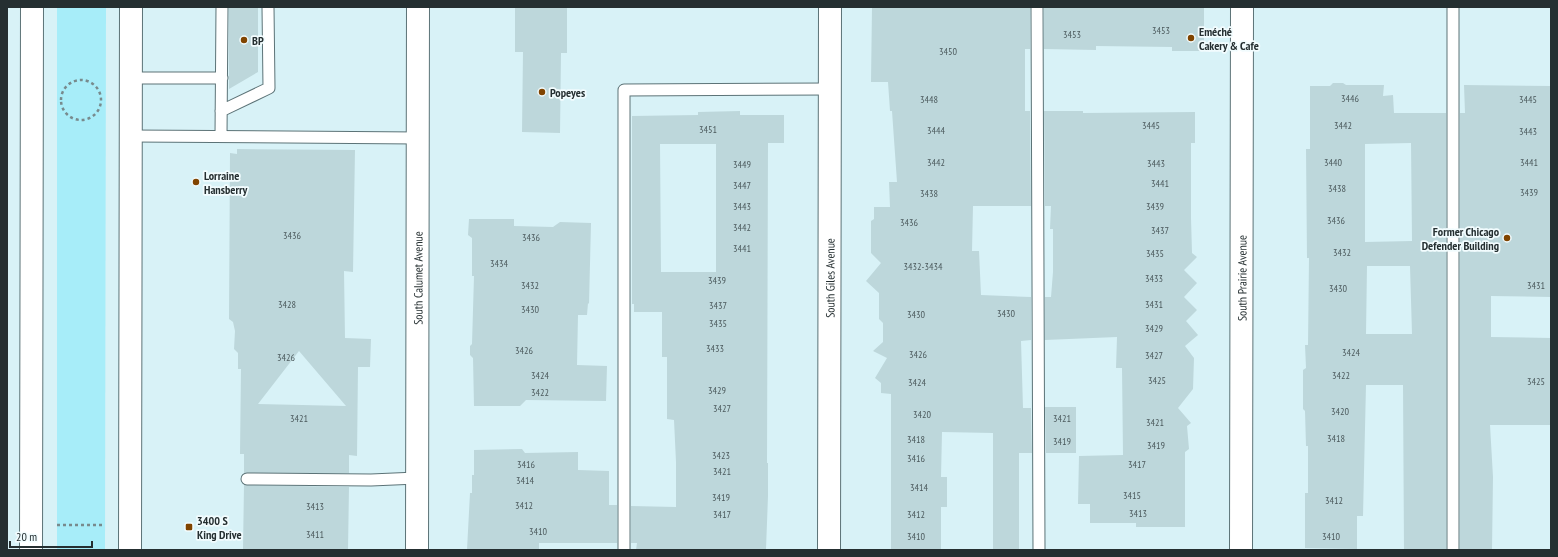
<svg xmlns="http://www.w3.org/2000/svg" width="1558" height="557" font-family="'PT Sans Narrow',sans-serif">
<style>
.green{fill:#a7edf9}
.building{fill:#bdd7db;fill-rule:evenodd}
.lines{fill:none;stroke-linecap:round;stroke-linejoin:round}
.service-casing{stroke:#5c7377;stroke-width:13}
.minor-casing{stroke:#5c7377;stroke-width:24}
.secondary-casing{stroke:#5c7377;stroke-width:24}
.path{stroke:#788a8d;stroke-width:2.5;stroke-dasharray:3 3;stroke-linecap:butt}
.service{stroke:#fff;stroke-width:11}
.minor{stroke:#fff;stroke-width:22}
.secondary{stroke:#fff;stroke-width:22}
.poi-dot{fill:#804400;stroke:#f2fcfe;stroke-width:1.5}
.labels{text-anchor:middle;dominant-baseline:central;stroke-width:3.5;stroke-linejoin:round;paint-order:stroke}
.number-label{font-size:10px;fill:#4b595c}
.poi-label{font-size:12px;font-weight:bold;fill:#252f31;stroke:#f2fcfe;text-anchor:start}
.street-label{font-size:12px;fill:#252f31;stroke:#f2fcfe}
</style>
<rect width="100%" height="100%" fill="#d8f2f7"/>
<path class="green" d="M57,7h49l-1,543h-48z"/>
<path class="building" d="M229,7h29v65l-29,17z
M515,7h52v46h-6l-1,80 -38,-1 1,-80h-8z
M872,7h158v42h-5v62h5l1,95h-58l-1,45h7l2,44 50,2v43l-10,1 2,67h8l1,45h-13v97h-26v-117l-51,-1 -1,45h6v30h-6v43h-50v-156l-10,-1v-10l-6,-5 12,-20 -14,-7 10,-9v-19l-4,-4v-26l-13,-12 15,-18 -10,-10v-32l3,-2v-12h16l-1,-25h8l-5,-71h-2l-2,-29h-17z
M1044,7h160v44h-32v-4l-76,-1v4l-52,-1z
M1333,83h10l3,2h38l-1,11 10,-1 1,18h52v437h-42l-1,-165h-37l-3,131h-6v33l-52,-1v-55h3v-47h-2l-1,-35 -2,-2v-39l3,-2 -1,-23h3l1,-87h-2l-1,-109h4v-63h20zM1411,143l1,98 -47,1v-98zM1367,266h43l2,68h-46z
M1464,85l87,1v211l-60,-1v41l60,1v87h-61l3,52 -1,73h-32v-437h5z
M740,111v4h44v28h-16l-1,320h1v33l-2,53h-104v1h-26l1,-7h-6v-37l45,1v-45l-2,-42 -7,-1v-62h-5v-45h-28v-8h-2v-188l66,-1v-3zM660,144h56v128h-55z
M1044,111h39v2l112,-1v31h-4v75l1,35 5,4 -13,13 13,13 -13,14 13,13 -11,11 12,14 -13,11 9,12 -1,31 -15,19 13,15 -4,3 2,23 -4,3v75h-49v-4h-46v-19h-12l1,-48 44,-1 -1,-87h-6l1,-31 -72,3v-43h6l2,-25v-43h-3l1,-23h-6z
M237,149l118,1 -2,122 -9,-1 1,67 26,1 -1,28h-12l-1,89 -8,-1v18h-105v-19h-4l1,-85h-3v-16l-4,-4 1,-18 -2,-9 -4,-3 1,-166 7,1zM299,351l47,55 -88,-2z
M469,219h45v7l39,1 7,-5 31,1 -2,81 -1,-1 -1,12h-9l-1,50 30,1 -1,35 -80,-1 -6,6h-46l-1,-48 -3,-3v-9l2,-2 2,-68h-2v-38l-4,-3z
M1045,407h31v46h-30z
M522,449l3,4 53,-1v18l31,1v34h8v38h-78v7h-72l3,-57h2v-18h2v-25z
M244,485l105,2 -1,63h-105z"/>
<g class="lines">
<defs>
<path id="service" d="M1037,7l2,543
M131,78h91
M221,111l48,-23 -1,-81
M131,136l287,2
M221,136l1,-129
M247,479l124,1 46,-2
M624,550v-460l206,-1
M1453,550v-543"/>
<g id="minor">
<path id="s1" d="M417,550l1,-543"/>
<path id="s2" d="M829,550l1,-543"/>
<path id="s3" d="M1241,550l1,-543"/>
</g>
<path id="secondary" d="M31,550l1,-543
M130,550l1,-543"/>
</defs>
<use href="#service" class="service-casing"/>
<use href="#minor" class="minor-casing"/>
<use href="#secondary" class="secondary-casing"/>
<path class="path" d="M61 100a20 20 0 1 1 40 0a20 20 0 1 1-40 0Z
M57,525h48"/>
<use href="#service" class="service"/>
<use href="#minor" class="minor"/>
<use href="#secondary" class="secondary"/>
</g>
<g class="poi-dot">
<circle cx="1191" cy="38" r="4"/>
<circle cx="244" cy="40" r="4"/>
<circle cx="542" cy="92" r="4"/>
<circle cx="196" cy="182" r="4"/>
<circle cx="1507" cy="238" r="4"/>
<rect x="185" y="523" width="8" height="8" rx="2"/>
</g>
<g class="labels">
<g class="number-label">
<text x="1161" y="30">3453</text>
<text x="1072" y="34">3453</text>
<text x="948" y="51">3450</text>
<text x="1350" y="98">3446</text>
<text x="929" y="99">3448</text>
<text x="1528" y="99">3445</text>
<text x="1151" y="125">3445</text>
<text x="1343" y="125">3442</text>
<text x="708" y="129">3451</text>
<text x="936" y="130">3444</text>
<text x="1528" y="131">3443</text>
<text x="936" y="162">3442</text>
<text x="1333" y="162">3440</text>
<text x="1529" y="162">3441</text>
<text x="1156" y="163">3443</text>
<text x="742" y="164">3449</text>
<text x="1160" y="183">3441</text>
<text x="742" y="185">3447</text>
<text x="1337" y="188">3438</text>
<text x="1529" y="192">3439</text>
<text x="929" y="193">3438</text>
<text x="742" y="206">3443</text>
<text x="1155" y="206">3439</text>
<text x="1336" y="220">3436</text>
<text x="909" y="222">3436</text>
<text x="742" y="227">3442</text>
<text x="1160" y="230">3437</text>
<text x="292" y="235">3436</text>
<text x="531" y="237">3436</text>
<text x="742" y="248">3441</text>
<text x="1342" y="252">3432</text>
<text x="1155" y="253">3435</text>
<text x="499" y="263">3434</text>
<text x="923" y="266">3432-3434</text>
<text x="1154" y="278">3433</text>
<text x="717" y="280">3439</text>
<text x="530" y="285">3432</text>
<text x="1536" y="285">3431</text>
<text x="1338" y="288">3430</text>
<text x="287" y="304">3428</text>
<text x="1154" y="304">3431</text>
<text x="718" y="305">3437</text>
<text x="530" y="309">3430</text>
<text x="1006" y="313">3430</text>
<text x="916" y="314">3430</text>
<text x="718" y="323">3435</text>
<text x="1154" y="328">3429</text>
<text x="715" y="348">3433</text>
<text x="524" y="350">3426</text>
<text x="1351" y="352">3424</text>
<text x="918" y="354">3426</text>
<text x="1154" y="355">3427</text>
<text x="286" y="357">3426</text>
<text x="540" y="375">3424</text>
<text x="1341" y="375">3422</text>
<text x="1157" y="380">3425</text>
<text x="1536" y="381">3425</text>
<text x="917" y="382">3424</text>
<text x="717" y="390">3429</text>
<text x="540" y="392">3422</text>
<text x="722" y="408">3427</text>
<text x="1340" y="411">3420</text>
<text x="922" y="414">3420</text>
<text x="299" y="418">3421</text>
<text x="1062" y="418">3421</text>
<text x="1155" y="422">3421</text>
<text x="1336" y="438">3418</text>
<text x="916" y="439">3418</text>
<text x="1062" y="441">3419</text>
<text x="1156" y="445">3419</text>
<text x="721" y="455">3423</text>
<text x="916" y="458">3416</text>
<text x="526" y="464">3416</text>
<text x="1137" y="464">3417</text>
<text x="722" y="471">3421</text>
<text x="525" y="480">3414</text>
<text x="919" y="487">3414</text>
<text x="1132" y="495">3415</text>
<text x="721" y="497">3419</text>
<text x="1334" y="500">3412</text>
<text x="524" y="505">3412</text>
<text x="315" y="506">3413</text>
<text x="1138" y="513">3413</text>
<text x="722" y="514">3417</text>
<text x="916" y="514">3412</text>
<text x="538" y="531">3410</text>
<text x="315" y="534">3411</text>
<text x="916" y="536">3410</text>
<text x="1331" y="536">3410</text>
</g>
<g class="poi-label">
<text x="1199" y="31">Eméché<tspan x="1199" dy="14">Cakery &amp; Cafe</tspan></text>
<text x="252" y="40">BP</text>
<text x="550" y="92">Popeyes</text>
<text x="204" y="175">Lorraine<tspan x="204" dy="14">Hansberry</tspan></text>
<text x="1499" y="231" text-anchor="end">Former Chicago<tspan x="1499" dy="14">Defender Building</tspan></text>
<text x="197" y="520">3400 S<tspan x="197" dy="14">King Drive</tspan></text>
</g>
<g class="street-label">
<text stroke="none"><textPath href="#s1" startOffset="272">South Calumet Avenue</textPath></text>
<text stroke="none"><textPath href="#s3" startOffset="272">South Prairie Avenue</textPath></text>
<text stroke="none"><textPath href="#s2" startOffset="272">South Giles Avenue</textPath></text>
</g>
</g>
<rect width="1558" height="557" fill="none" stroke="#252f31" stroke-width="16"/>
<path d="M10 541v6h82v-6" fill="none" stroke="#252f31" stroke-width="2"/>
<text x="16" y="541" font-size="12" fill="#252f31" stroke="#f2fcfe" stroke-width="3" paint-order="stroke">20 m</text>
</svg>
